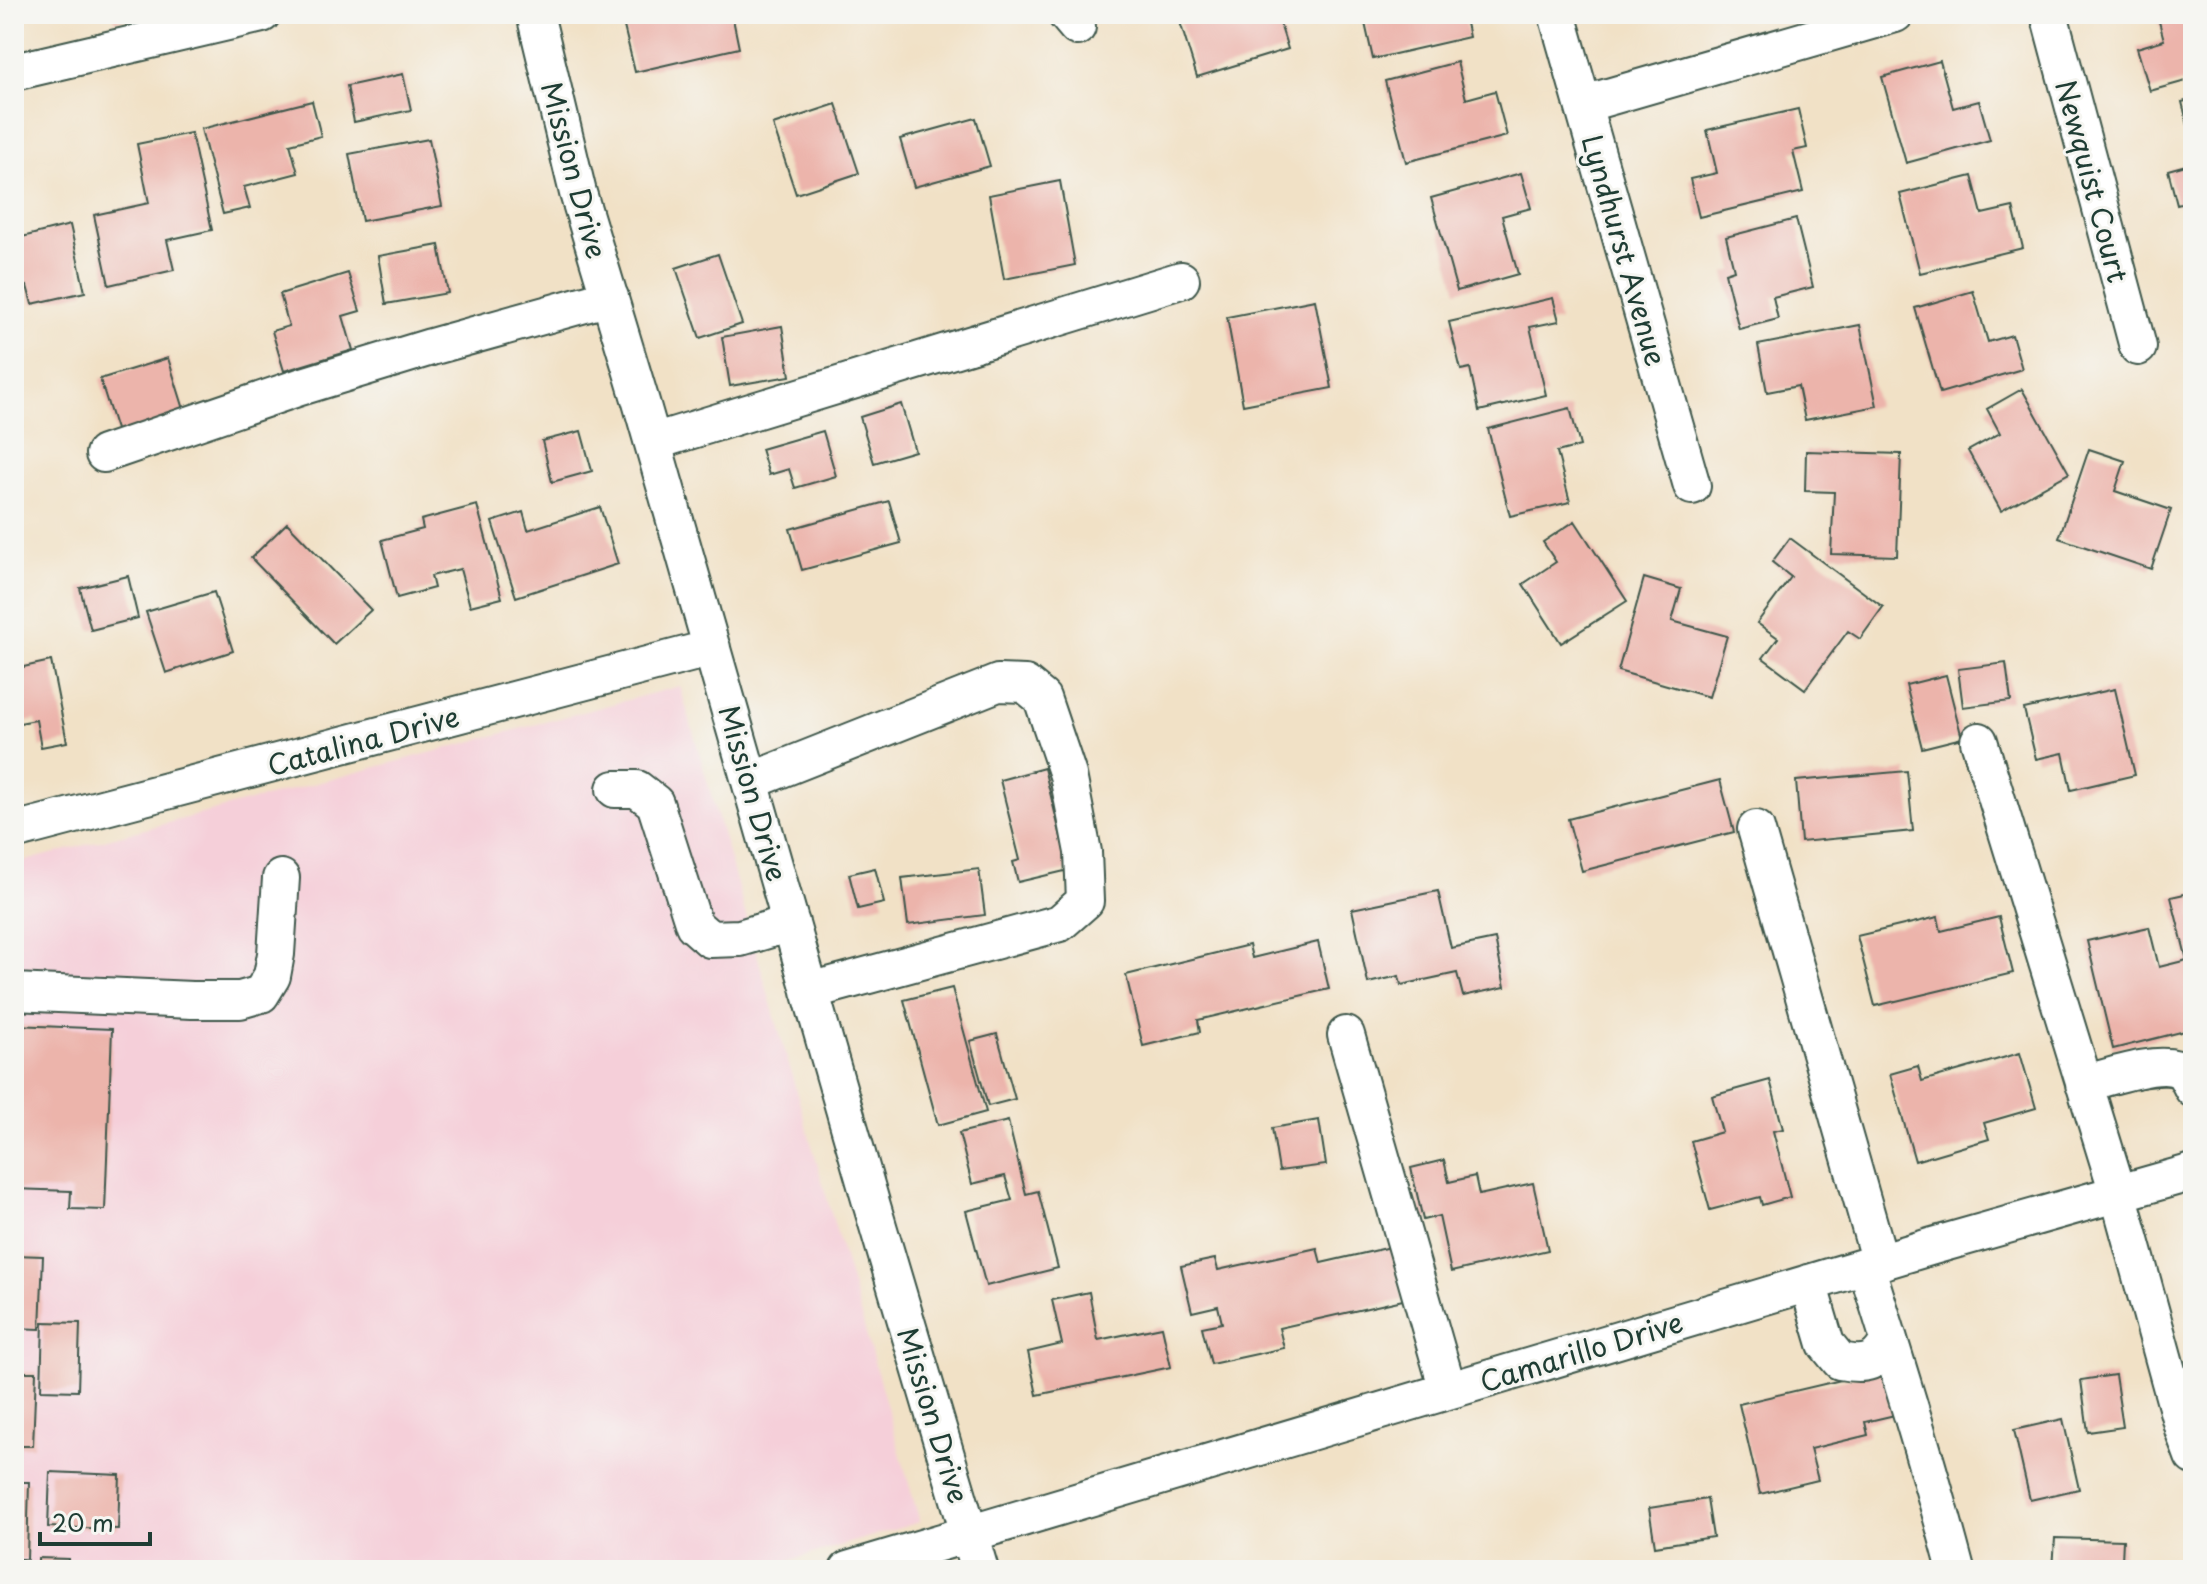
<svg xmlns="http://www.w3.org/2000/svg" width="2207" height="1584" font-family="'Playpen Sans',sans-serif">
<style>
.built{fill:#f5cfd9}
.building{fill:#ecb4ab}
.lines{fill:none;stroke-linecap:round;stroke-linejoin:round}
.minor-casing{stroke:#3e564a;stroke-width:40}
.minor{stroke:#fff;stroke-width:36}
.labels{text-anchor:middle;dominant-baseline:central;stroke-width:6;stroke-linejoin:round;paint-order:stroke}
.street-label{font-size:28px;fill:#1f3d34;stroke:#f6f6f2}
</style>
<rect width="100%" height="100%" fill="#f6f6f2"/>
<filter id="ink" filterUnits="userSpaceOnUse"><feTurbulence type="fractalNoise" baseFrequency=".0125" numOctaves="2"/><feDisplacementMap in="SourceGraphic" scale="16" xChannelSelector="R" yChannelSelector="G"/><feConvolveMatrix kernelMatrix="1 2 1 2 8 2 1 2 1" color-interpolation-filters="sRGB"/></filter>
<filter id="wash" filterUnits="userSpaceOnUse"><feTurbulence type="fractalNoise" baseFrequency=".006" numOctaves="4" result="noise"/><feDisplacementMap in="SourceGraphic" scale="32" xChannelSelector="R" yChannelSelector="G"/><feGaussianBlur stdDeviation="1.8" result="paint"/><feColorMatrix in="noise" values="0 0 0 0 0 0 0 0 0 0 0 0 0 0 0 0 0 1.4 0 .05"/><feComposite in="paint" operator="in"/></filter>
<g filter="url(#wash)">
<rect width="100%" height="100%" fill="#f1e1c6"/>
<path class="built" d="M680,686l240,836 -162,48h-744v-706z"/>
<g id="blocks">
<path class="building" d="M114,14h25v1l-24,6z
M621,14h111l7,34 -104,24z
M1191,14h86l11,35 -91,28 -17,-55 12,-4z
M1363,14h101l5,23 -96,22z
M2157,14h36v65l-43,12 -13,-43 27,-8z
M1940,61l13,47 26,-7 11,39 -84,23 -24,-86z
M1457,62l9,37 29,-8 12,45 -101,26 -21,-81z
M403,74l8,36 -57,12 -7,-36z
M2193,99v42h-1l-10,-39z
M312,101l9,35 -31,8 8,29 -54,14 6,21 -27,6 -22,-85z
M836,104l23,69 -63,21 -23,-69z
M1798,109l9,39 -14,3 10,41 -104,25 -9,-38 27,-6 -10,-43z
M976,118l14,48 -76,21 -14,-48z
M191,133l21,97 -45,10 7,30 -65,15 -15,-70 55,-12 -12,-59z
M429,139l13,67 -80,15 -13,-67z
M2193,163v38l-16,4 -9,-35z
M1521,173l10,35 -29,8 16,58 -61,17 -26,-93z
M1972,176l10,38 31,-7 10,41 -103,25 -20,-79z
M1060,181l15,84 -71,14 -15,-84z
M1796,219l17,68 -40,10 5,22 -39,10 -14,-56 9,-3 -8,-33z
M70,225l15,67 -53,12 -5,-18 -13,3v-50z
M439,245l9,48 -62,11 -8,-48z
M718,254l24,70 -42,14 -24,-70z
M348,273l12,38 -17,5 10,34 -69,21 -12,-40 17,-5 -9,-32z
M1973,291l15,51 24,-7 10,34 -82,24 -25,-85z
M1553,298l6,23 -29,6 16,68 -67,16 -9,-43 -9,2 -12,-48z
M1315,300l17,88 -89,17 -16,-88z
M1860,325l17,81 -72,14 -7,-34 -31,6 -9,-47z
M782,326l8,50 -60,10 -8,-49z
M168,358l19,61 -68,20 -19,-60z
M2022,389l47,84 -68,38 -33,-60 32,-18 -13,-24z
M901,404l14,47 -41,12 -14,-46z
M1570,408l10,38 -23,6 13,50 -60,14 -22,-87z
M581,431l11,40 -40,11 -10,-41z
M823,431l13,45 -41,12 -6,-19 -20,6 -8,-26z
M2089,449l36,12 -10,30 56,19 -20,59 -92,-31z
M1806,451l95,3 -4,102 -66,-2 3,-62 -29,-1z
M889,501l12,42 -99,27 -12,-41z
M477,505l25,93 -32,8 -10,-37 -29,7 3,12 -37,10 -15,-58 41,-11 -2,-9z
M600,507l18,57 -102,33 -24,-75 31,-10 5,18z
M1575,521l52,80 -66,42 -38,-59 33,-22 -13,-20z
M287,523l84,87 -37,34 -83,-86z
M1790,538l93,69 -23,32 -12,-8 -43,58 -42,-31 15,-20 -21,-15 34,-46 -19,-15z
M128,576l10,42 -47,12 -11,-42z
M1644,578l37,11 -9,32 55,15 -18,61 -91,-26z
M214,592l19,59 -67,22 -20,-61z
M51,661l16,81 -26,5 -5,-27 -22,4v-55z
M2006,663l5,38 -48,6 -5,-38z
M1946,675l16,63 -40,10 -16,-63z
M2115,689l20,86 -64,15 -8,-37 -27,6 -12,-50z
M1044,768l25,102 -51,12 -5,-20 7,-2 -20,-80z
M1907,771l6,60 -112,11 -5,-61z
M1720,780l14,52 -152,39 -14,-52z
M875,868l9,35 -26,6 -9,-35z
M979,869l6,46 -77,10 -6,-47z
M1438,891l13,57 44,-9 10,48 -42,9 -6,-23 -56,12 -2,-9 -31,7 -16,-74z
M2193,892v137l-80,20 -26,-108 62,-14 10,40 28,-7 -16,-63z
M1938,917l3,14 58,-14 14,56 -138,33 -18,-70z
M1318,942l11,47 -131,31 2,12 -57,14 -17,-71 123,-30 3,13z
M952,988l34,124 -48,13 -34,-125z
M14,1025l98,4 -7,181 -35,-1 1,-18 -57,-2z
M997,1034l18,65 -27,7 -18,-65z
M2020,1053l16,55 -52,15 5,16 -74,22 -25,-87 28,-8 4,15z
M1770,1080l13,49 -10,2 17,66 -28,8 -2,-8 -50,13 -19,-69 31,-9 -10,-36z
M1319,1120l7,45 -47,6 -7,-43z
M1008,1121l18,73 12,-3 20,77 -72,18 -20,-75 46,-11 -7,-24 -33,8 -13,-51z
M1444,1160l5,22 26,-6 4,19 54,-12 15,67 -97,22 -12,-56 -16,4 -12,-52z
M1391,1247l12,53 -124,28 5,20 -73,16 -9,-37 20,-4 -4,-17 -26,6 -11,-46 34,-7 3,11 99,-22 4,15z
M14,1255l29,1 -3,73 -26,-1z
M1089,1292l9,48 64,-13 9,40 -134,28 -9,-43 34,-8 -10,-44z
M43,1322l37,1 -2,68 -37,-1z
M1888,1369l11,45 -34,8 3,13 -58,14 8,31 -58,14 -21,-90z
M14,1372h22l-3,74h-19z
M2115,1375l8,52 -35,5 -7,-52z
M2063,1419l16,70 -49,11 -16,-70z
M50,1472l70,3 -2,54 -70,-2z
M14,1482h15l-2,77h-13z
M1707,1499l6,38 -58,9 -6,-38z
M2055,1538l68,2 -1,21 55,2v7h-124z
M38,1558l30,1v11h-30z"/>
</g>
</g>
<g filter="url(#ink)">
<use href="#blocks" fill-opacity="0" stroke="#3e564a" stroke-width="2"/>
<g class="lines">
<defs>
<path id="minor" d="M535,14l43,179 63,209 231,804 108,364
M1066,14l11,13
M1557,14l135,472
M2049,14l89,333
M14,72l248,-58
M1584,104l311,-90
M653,442l528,-162
M104,454l196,-67 131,-40 179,-50
M1979,741l139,452 65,236 10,27
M751,781l247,-98 27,1 17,14 26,77 15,77 2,49 -25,22 -250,68
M615,789h22l18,14 39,122 16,14 30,-1 51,-15
M1756,829l124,433
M14,831l698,-183
M14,992l178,8h48l21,-6 11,-18 4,-22 5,-76
M1346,1035l102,355
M2084,1084c22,-6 81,-27 99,-12 4,4 7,12 10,17
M1866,1266c32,101 63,201 90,304
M1808,1283l18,61 14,17c25,5 38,3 49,-22
M848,1570l1085,-324 260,-74"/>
</defs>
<use href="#minor" class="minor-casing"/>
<use href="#minor" class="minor"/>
</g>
</g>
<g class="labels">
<g class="street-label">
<text transform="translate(575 170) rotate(75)">Mission Drive</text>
<text transform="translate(2093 181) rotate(75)">Newquist Court</text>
<text transform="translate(1625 250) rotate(74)">Lyndhurst Avenue</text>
<text transform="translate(363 740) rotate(-15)">Catalina Drive</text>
<text transform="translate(754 793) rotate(74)">Mission Drive</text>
<text transform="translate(1581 1351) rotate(-17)">Camarillo Drive</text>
<text transform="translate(934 1415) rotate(73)">Mission Drive</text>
</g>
</g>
<rect width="2207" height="1584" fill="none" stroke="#f6f6f2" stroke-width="48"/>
<path d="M40 1532v12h110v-12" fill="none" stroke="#1f3d34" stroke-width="4"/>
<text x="52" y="1532" font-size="24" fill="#1f3d34" stroke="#f6f6f2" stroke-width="6" paint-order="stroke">20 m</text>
</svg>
